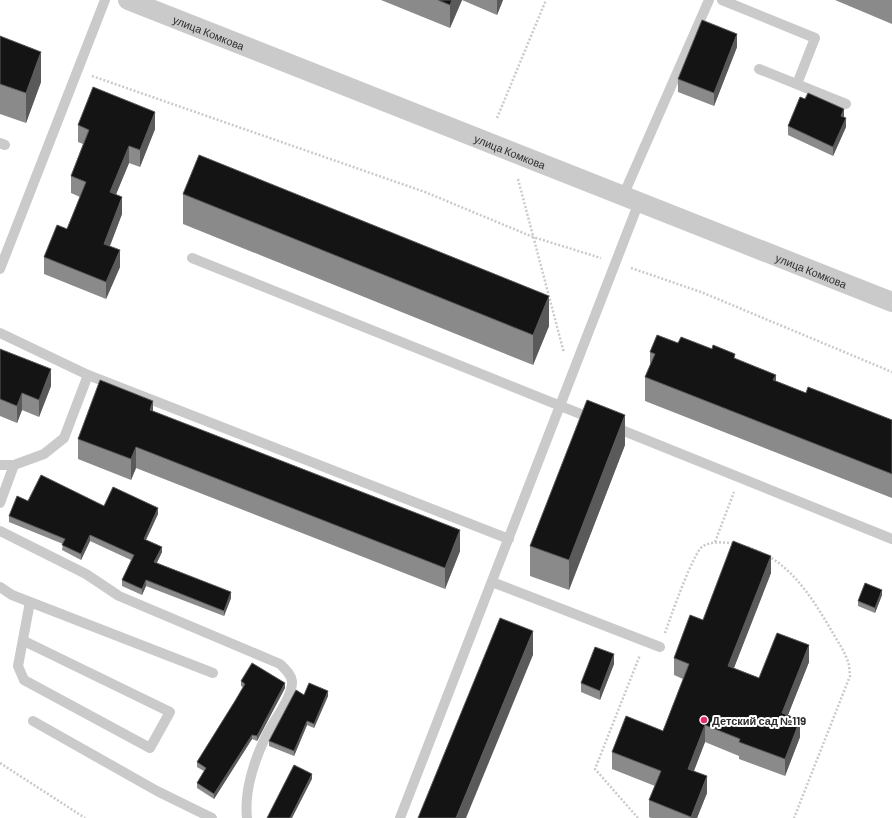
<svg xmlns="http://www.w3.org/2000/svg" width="892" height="818" font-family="Barlow,sans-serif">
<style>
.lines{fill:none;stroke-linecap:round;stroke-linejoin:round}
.path{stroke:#cacaca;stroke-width:2.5;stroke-dasharray:2 2;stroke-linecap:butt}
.service{stroke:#cacaca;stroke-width:10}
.minor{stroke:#cacaca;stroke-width:20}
.wall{fill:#8a8a8a}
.shaded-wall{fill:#5a5a5a}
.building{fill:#141414;stroke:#5a5a5a}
.poi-dot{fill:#ea2960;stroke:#fff;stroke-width:1.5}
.labels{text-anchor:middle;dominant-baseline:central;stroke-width:4;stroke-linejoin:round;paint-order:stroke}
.street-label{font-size:11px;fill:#2d2d2d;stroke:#fff}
.poi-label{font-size:11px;font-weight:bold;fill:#2d2d2d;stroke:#fff;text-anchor:start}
</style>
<rect width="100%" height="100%" fill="#fff"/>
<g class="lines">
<path class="path" d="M92,76l333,116 108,45 68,21
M497,118l49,-118
M518,179l46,174
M631,268l70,24 191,80
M715,542l19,-50
M748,547l14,6
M768,556c30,17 49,50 66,79 6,10 12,19 15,30l1,11 -56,142
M665,633c5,-14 28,-81 38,-87 10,-5 21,-4 32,-2
M0,763l85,55
M638,818l-43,-49 45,-114"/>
<path class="service" d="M722,0l93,38 -18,46
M759,69l87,35
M0,143l5,2
M623,196l86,-196
M192,258l401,161
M0,269l105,-269
M0,333l88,42 421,164
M614,427l278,112
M0,465h14l30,-11 20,-16 24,-63
M0,503l14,-38
M0,531l86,43 33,22 161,68c5,5 11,10 12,17 1,16 -19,40 -26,55 -12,25 -22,54 -19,82
M492,582l168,65
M0,587l12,8 201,78
M24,641l146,71 -20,36 -126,-68 -6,-14 12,-64
M33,721l124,70 55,27
M400,818l239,-616"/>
<path class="minor" id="s1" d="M128,0l764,302"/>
</g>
<path class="wall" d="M381,0h122l-6,15 -35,-15 -12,28z
M835,0h57v24z
M0,36l41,46 -15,41 -26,-9z
M737,47l-23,59 -36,-14v-13z
M844,117l2,10 -13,29 -45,-21v-9z
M78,125l77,4 -15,38 -11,-4 -13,31 6,20 -12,32 10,21 -14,32 -62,-25v-17l23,-28 13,-32 -9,-4v-17l12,-32 -5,-2z
M183,194l366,132 -16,39 -350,-141z
M678,343l57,16 41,22 30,12 86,27v78l-247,-97v-24l5,-12v-13z
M0,349l51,37 -12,31 -17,-7 -5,13 -17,-7z
M153,411l307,140 -15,38 -309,-121 -5,12 -53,-21v-20z
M625,445l-56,145 -39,-14v-30z
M28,501l76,5 54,8 -12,26 16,12 -5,11 74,35 -7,18 -78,-30 -4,9 -20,-9v-6l9,-20 -41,-19 -9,19 -19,-10 1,-6 -54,-22v-6z
M771,573l-37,95 25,10 50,-16 -21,53 12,22 -15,39 -46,-17v-3l-34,-14 -11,29 13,22 -10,25h-46l-2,-1v-17l6,-14 -43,-17v-17l51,-21 20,-52 -9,-4v-17l29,-38z
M882,595l-7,18 -17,-7v-5z
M614,664l-14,36 -19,-8v-9z
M241,681l44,7 -28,53 -5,-2 -38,60 -17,-11v-5l7,-12 -7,-4v-5l38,-61 8,-14 -2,-1z
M304,695l24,1 -14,32 -7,-3 -13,31 -25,-10v-5z"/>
<path class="shaded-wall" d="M452,0h10l-12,28v-23z
M497,0h6l-6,15z
M737,34v13l-23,59v-13z
M41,52v30l-15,41v-30z
M844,109v9l-3,-2z
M155,112v17l-15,38v-17z
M846,118v9l-13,29v-9z
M129,146v17l-19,46v-17z
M122,197v17l-18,47v-17z
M120,250v17l-14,32v-17z
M549,296v30l-16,39v-30z
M51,369v17l-12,31v-17z
M776,375v23l-3,-18z
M22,393v17l-5,13v-17z
M153,401v21l-3,-12z
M625,415v30l-56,145v-30z
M136,447v21l-5,12v-21z
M158,508v6l-14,30v-5z
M460,530v21l-15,38v-21z
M90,535v6l-9,19v-6z
M162,547v5l-8,16v-6z
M771,556v17l-43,110v-17z
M146,580v6l-4,9v-6z
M882,590v5l-7,18v-5z
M231,592v6l-7,18v-5z
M533,631v24l-67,163h-10z
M809,645v17l-27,68v-17z
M614,654v10l-14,36v-9z
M285,683v5l-28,53v-5z
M328,691v5l-14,32v-4z
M800,720v17l-15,39v-17z
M307,721v4l-13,31v-5z
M705,725v17l-17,44v-17z
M252,735v4l-38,60v-5z
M312,774v5l-20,39h-2z
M707,776v17l-10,25h-6z"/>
<path class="building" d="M438,0h14l-2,5z
M702,20l35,14 -23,59 -36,-14z
M0,36l41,16 -15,41 -26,-9z
M93,87l62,25 -15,38 -11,-4 -19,46 12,5 -18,47 16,6 -14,32 -62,-25 13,-32 10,4 19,-47 -15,-6 18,-46 -11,-5z
M808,93l36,16 -3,7 5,2 -13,29 -45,-21 12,-29 5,2z
M199,155l350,141 -16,39 -350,-141z
M657,335l21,8 3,-6 31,12 1,-4 22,9 -1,4 42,17 -3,5 33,13 2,-6 84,33v54l-247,-97 10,-23 -5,-2z
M0,349l51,20 -12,31 -17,-7 -5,13 -17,-7z
M100,380l53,21 -3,9 310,120 -15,38 -309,-121 -5,12 -53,-20z
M587,400l38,15 -56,145 -39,-14z
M41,475l63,31 9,-19 45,21 -14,31 18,8 -8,15 77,30 -7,19 -78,-31 -4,9 -20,-9 12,-25 -44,-20 -9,19 -19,-9 3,-6 -56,-23 8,-20 11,5z
M733,541l38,15 -43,110 31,12 18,-45 32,12 -27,68 18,7 -15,39 -46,-17 1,-3 -35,-14 -17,44 19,7 -16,41 -42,-17 12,-29 -49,-19 14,-36 37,15 26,-67 -15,-6 16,-43 13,5z
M865,583l17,7 -7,18 -17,-7z
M500,618l33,13 -77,187h-38z
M595,647l19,7 -14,37 -19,-8z
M252,663l33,20 -28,53 -5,-1 -38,59 -17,-11 9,-15 -9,-6 38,-61 10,-17 -4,-3z
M309,683l19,8 -14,33 -7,-3 -13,30 -25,-10 27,-51 8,5z
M294,765l18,9 -22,44h-23z"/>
<circle class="poi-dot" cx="704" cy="720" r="4"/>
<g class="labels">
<g class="street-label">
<text stroke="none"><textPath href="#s1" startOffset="87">улица Комкова</textPath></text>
<text stroke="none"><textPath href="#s1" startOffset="411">улица Комкова</textPath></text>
<text stroke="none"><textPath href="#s1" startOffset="735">улица Комкова</textPath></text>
</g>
<g class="poi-label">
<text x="712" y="720">Детский сад №119</text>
</g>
</g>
</svg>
